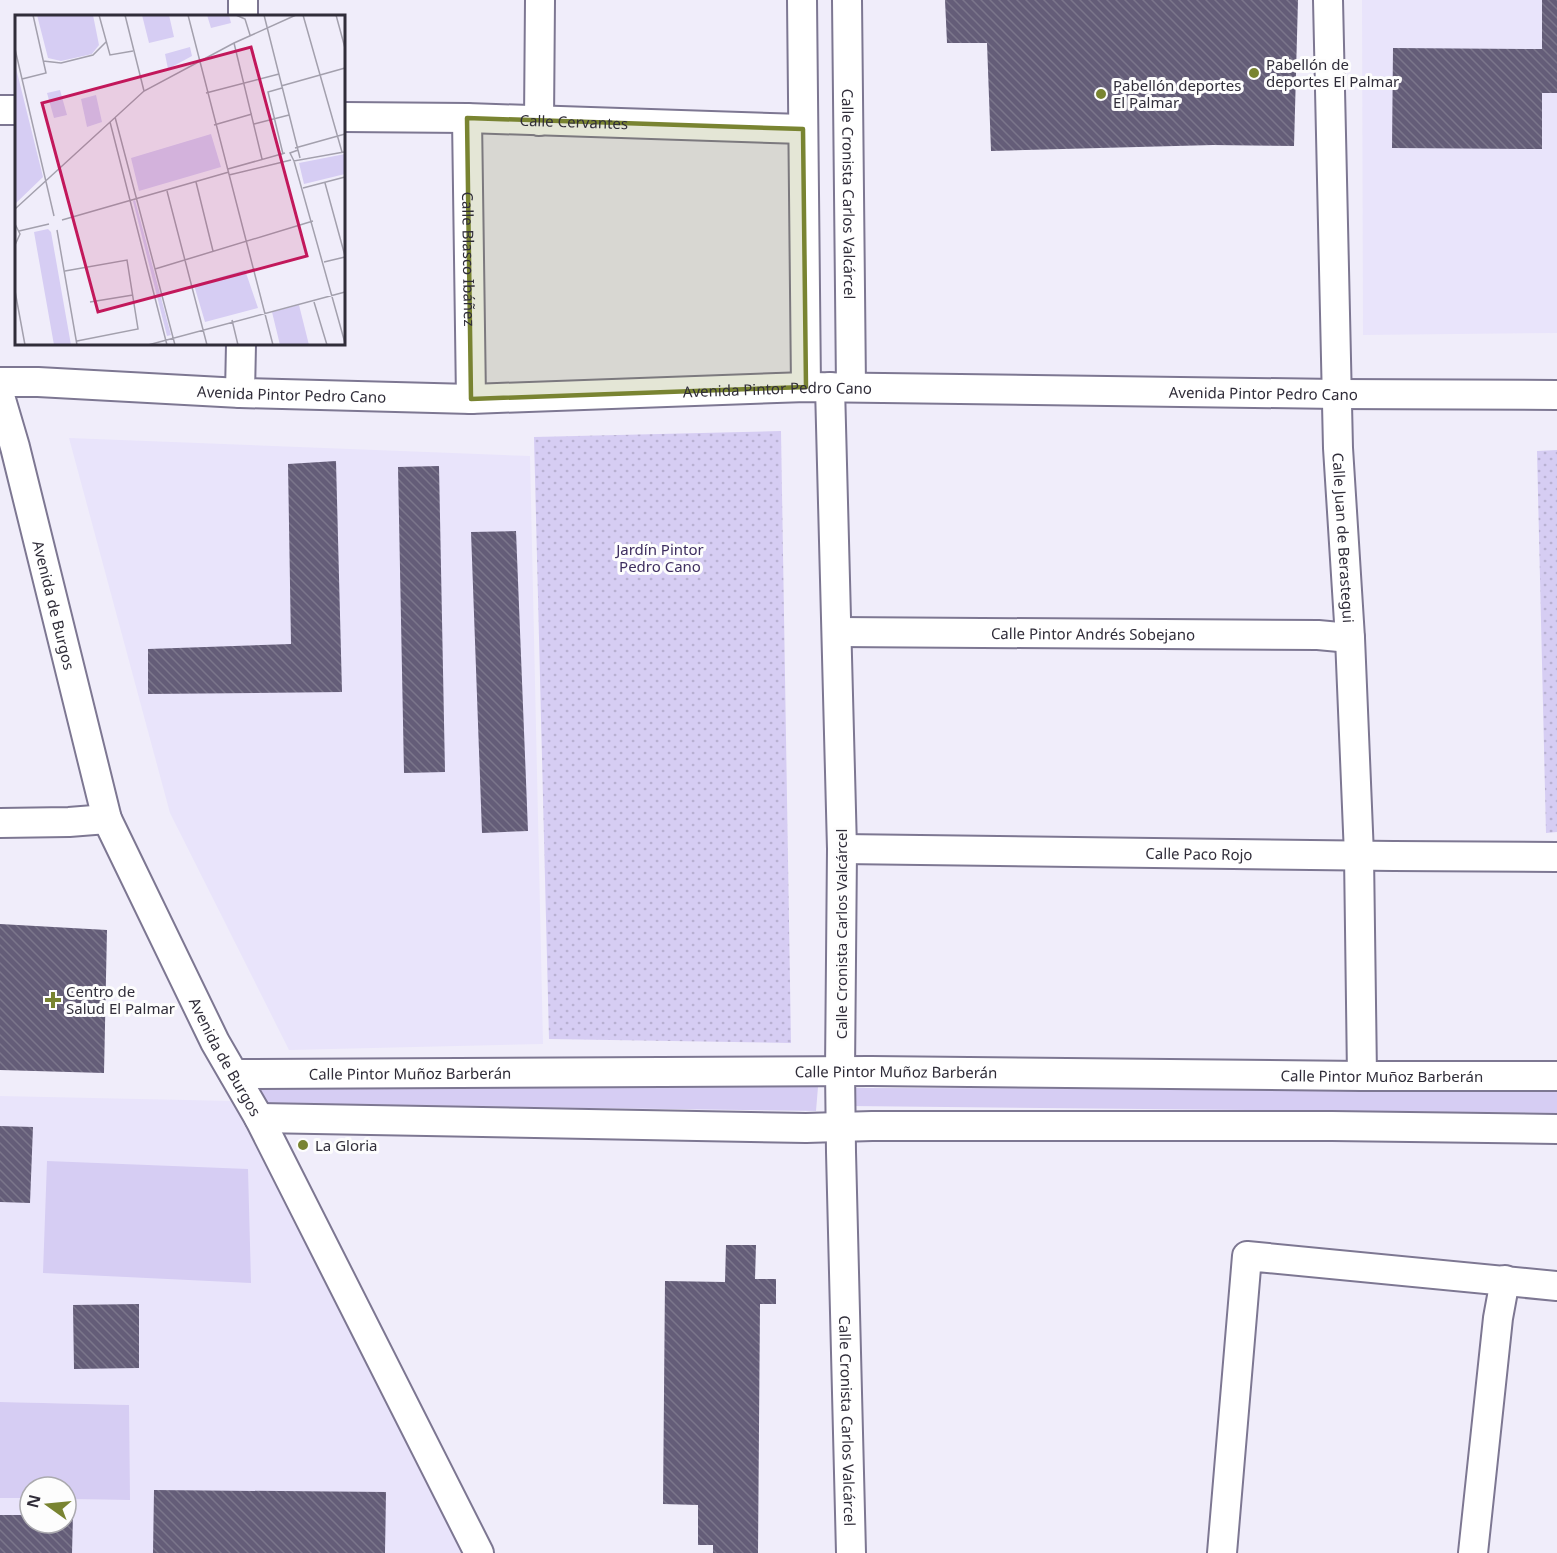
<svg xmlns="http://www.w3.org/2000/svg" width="1557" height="1553" font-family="'Noto Sans',sans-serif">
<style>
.built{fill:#e9e4fb}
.green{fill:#d6cdf3}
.park{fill:url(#park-dots)}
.building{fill:url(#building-back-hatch)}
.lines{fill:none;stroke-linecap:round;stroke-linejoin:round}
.minor-casing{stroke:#7d7792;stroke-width:32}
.minor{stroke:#fff;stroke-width:28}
.marked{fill:#798431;fill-opacity:0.2;stroke:#798431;stroke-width:4.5;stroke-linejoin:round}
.poi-dot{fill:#798431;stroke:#fdfdfd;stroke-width:2}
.labels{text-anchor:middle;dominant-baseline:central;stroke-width:6;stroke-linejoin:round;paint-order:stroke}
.poi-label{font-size:15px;fill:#302d39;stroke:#fdfdfd;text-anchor:start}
.street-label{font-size:15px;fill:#302d39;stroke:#fdfdfd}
.park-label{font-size:15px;fill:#3e2e60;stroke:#fdfdfd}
.inset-road{fill:none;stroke:#a3a0ad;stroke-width:1.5}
.view{fill:#c2185b;fill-opacity:0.15;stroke:#c2185b;stroke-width:3}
.inset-edge{fill:none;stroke:#302d39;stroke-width:3}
</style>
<defs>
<pattern id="park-dots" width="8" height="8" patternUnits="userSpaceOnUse" patternTransform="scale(1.5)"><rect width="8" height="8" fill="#d6cdf3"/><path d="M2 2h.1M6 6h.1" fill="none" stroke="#b8b0d1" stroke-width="1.8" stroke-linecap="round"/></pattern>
<pattern id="building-back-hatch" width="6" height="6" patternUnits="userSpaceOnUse" patternTransform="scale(1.5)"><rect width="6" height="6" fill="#645d78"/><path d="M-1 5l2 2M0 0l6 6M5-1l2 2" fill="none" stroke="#7b768b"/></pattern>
</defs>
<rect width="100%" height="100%" fill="#f0edfa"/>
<path class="built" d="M1362,0h195v333l-194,2z
M69,438l461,18 13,588 -254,6 -119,-237z
M0,1096l232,5 235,452h-467v-55h30v25h36v-24l63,1v-95l-129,-3z"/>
<path class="green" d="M255,1082l563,5 -2,24 -549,-7z
M848,1088l709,1v24l-707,-7z
M47,1161l201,8 3,114 -208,-10z
M0,1402l129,3 1,95 -64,-1v-12h-36v11h-30z"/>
<path class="park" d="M781,431l10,612 -242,-4 -15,-602z
M1557,450v382l-11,1 -9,-382z"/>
<path class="building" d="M945,0h353l-4,146 -81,-1 -222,6 -4,-108h-40z
M1542,0h15v93h-15v56l-150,-1 1,-100 149,1z
M336,461l6,231 -194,2v-45l143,-5 -3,-180z
M439,466l6,306 -41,1 -6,-306z
M516,531l12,300 -46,2 -11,-301z
M0,924l107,6 -3,143 -104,-3z
M0,1126l33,1 -3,76 -30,-1z
M726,1245h30l-1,34h21v25h-16l-2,249h-45v-8h-15v-40l-35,-1 2,-223 60,1z
M139,1304v64l-65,1 -1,-64z
M154,1490l232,2 -1,61h-232z
M0,1515h30v8h36v-7h7l-1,37h-72z"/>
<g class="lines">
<defs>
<g id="minor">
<path d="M243,0v16"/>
<path d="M802,0l4,387"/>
<path id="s1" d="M847,0l4,387"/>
<path id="s2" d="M1328,0l10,448 12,190 9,217 3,221"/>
<path d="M0,110h16"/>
<path id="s3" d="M344,117l123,1 336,11"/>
<path id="s4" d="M467,118l4,281"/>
<path d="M539,121l1,-121"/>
<path id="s5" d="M0,382h38l202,11 231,6 335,-12 531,7 220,1"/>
<path id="s6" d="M830,387l12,462 -2,222 1,81 10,401"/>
<path d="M240,393l1,-49"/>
<path id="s7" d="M0,396l15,51 92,372 108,223 44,76 220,435"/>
<path id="s8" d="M837,632l481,3 32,3"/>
<path d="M0,823l69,-1 38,-3"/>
<path id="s9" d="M842,849l551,7 164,1"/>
<path id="s10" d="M234,1074l637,-3 491,5h195"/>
<path d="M259,1118l547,10 66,-2h460l225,3"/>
<path d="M1222,1553l25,-297 310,30"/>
<path d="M1473,1553l25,-235 7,-38"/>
</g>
</defs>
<use href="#minor" class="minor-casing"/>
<use href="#minor" class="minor"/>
</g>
<path class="marked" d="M467,118l336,11 3,258 -335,12z"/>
<g class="poi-dot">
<circle cx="1254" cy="73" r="6"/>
<circle cx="1101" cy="94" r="6"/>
<path d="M50 991h6v6h6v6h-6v6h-6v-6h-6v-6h6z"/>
<circle cx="303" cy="1145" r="6"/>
</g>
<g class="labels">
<g class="poi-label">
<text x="1266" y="64">Pabellón de<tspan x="1266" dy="17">deportes El Palmar</tspan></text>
<text x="1113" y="85">Pabellón deportes<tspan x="1113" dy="17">El Palmar</tspan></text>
<text x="66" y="991">Centro de<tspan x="66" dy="17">Salud El Palmar</tspan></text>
<text x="315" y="1145">La Gloria</text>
</g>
<g class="street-label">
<text stroke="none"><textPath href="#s3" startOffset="230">Calle Cervantes</textPath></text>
<text stroke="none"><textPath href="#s1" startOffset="194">Calle Cronista Carlos Valcárcel</textPath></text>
<text stroke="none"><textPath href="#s4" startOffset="141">Calle Blasco Ibáñez</textPath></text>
<text stroke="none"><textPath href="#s5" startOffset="778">Avenida Pintor Pedro Cano</textPath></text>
<text stroke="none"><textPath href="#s5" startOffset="1264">Avenida Pintor Pedro Cano</textPath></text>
<text stroke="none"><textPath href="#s5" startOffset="292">Avenida Pintor Pedro Cano</textPath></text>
<text stroke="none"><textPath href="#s2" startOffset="538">Calle Juan de Berastegui</textPath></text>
<text stroke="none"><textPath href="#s7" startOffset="216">Avenida de Burgos</textPath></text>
<text stroke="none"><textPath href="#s8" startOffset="256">Calle Pintor Andrés Sobejano</textPath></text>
<text stroke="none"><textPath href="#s9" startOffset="357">Calle Paco Rojo</textPath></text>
<text transform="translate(841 934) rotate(-90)">Calle Cronista Carlos Valcárcel</text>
<text stroke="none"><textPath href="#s7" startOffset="702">Avenida de Burgos</textPath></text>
<text stroke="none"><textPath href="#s10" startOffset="662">Calle Pintor Muñoz Barberán</textPath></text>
<text stroke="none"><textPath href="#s10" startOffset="176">Calle Pintor Muñoz Barberán</textPath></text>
<text stroke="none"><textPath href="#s10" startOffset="1148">Calle Pintor Muñoz Barberán</textPath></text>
<text stroke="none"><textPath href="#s6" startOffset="1034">Calle Cronista Carlos Valcárcel</textPath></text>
</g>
<g class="park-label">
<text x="660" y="549">Jardín Pintor<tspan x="660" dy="17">Pedro Cano</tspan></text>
</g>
</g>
<g transform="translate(15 15)">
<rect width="330" height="330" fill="#f0edfa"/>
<path d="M45,75l7,25 -13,3 -7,-25zM81,80l6,27 -15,5 -6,-28zM120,185l36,135 -4,1 -34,-135z" fill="#d6cdf3"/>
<path d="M22,0h56l6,30 -7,9 -31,7 -13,-3zM127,0h27l5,22 -25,6zM192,0h22l2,8 -20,5zM175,32l2,9 -24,13 -3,-15zM0,49l28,113 -28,27zM196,119l10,33 -82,24 -8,-33zM330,139v20l-41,10 -5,-21zM33,214l3,3 20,113h-17l-20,-113zM230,255l13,38 -53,14 -11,-37zM284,290l10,40h-29l-8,-33z" fill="#d6cdf3"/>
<path class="inset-road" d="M84,0l11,40 23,-4M110,0l19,76M173,0l85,330M221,0l9,4 5,16M249,0l34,135M288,0l39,137M321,0l9,33M219,28l28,116M0,34l39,167M28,46l18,2 32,-8 13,-13M7,64l24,-6 -13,-58M266,71l64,-18M267,73l-14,4 15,62M191,78l73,-19M100,102l60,228M95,107l57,223M239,109l35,-9M199,110l38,-11M280,133l50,-14M285,143l-2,-8 -8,3 4,8 50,-9M279,146l51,182M213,154l57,-16M214,160l62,-15M181,167l17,69M310,168l20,73M288,173l42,-11M152,176l40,154M0,194l129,-118 90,-48 62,-28M47,205l167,-48M0,209l5,10 -5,11M42,215l20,115M4,216l30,-7M309,247l21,-5M140,254l158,-48M50,256l62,-11 11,69 -61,12M0,276l10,54M75,287l43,-7M299,287l13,43M217,305l6,25M133,330l197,-53"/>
<path class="view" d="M236,32l56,209 -209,56 -56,-209z"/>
<rect width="330" height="330" class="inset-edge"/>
</g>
<g transform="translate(48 1505) rotate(285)"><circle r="28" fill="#fdfdfd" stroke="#abaaaf" stroke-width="1.5"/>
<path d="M0-4.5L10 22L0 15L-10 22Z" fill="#798431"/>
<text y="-9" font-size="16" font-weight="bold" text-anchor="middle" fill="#302d39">N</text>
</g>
</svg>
